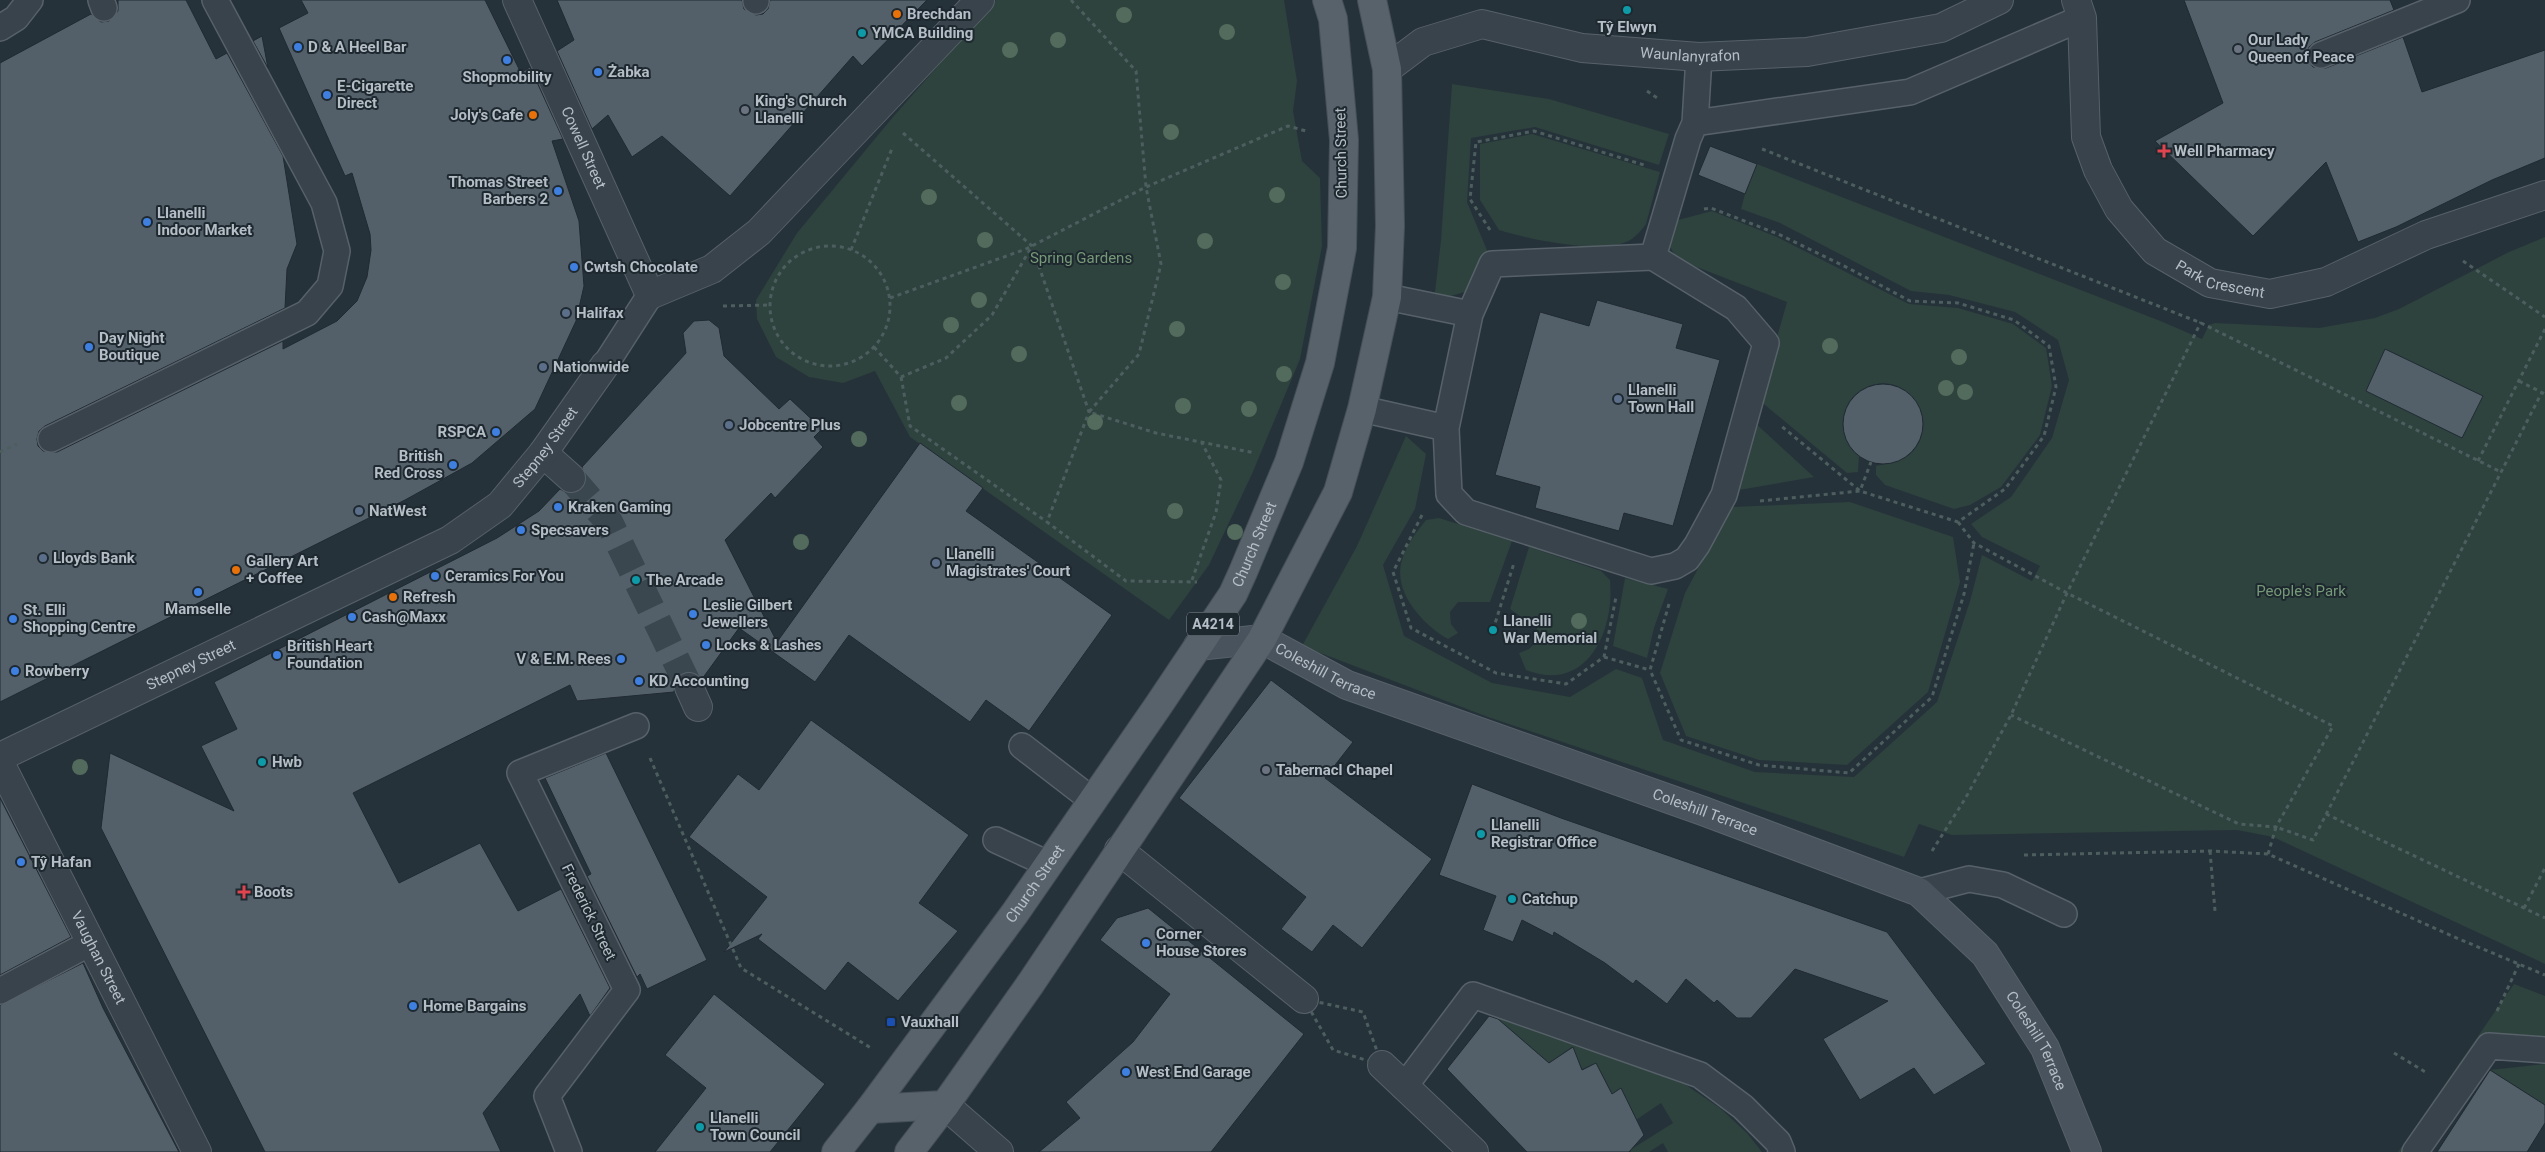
<svg xmlns="http://www.w3.org/2000/svg" width="2545" height="1152" font-family="Roboto,sans-serif">
<style>
.green{fill:#2e423e}
.building{fill:#53606a;stroke:#202a32}
.lines{fill:none;stroke-linecap:round;stroke-linejoin:round}
.pedestrian-tunnel{stroke:#3b474f;stroke-width:28;stroke-dasharray:28 14;stroke-linecap:butt}
.service-casing{stroke:#576169;stroke-width:28}
.pedestrian-casing{stroke:#576169;stroke-width:30}
.minor-casing{stroke:#576169;stroke-width:30}
.secondary-casing{stroke:#576169;stroke-width:30}
.primary-casing{stroke:#454f57;stroke-width:30}
.path{stroke:#4d5e5e;stroke-width:3;stroke-dasharray:4 4;stroke-linecap:butt}
.service{stroke:#39434b;stroke-width:25}
.pedestrian{stroke:#39434b;stroke-width:28}
.minor{stroke:#39434b;stroke-width:28}
.secondary{stroke:#48535d;stroke-width:28}
.primary{stroke:#58626a;stroke-width:28}
.tree{fill:#526b5c}
.culture-dot{fill:#0f9aa8;stroke:#1e282f;stroke-width:2}
.food-dot{fill:#e8710a;stroke:#1e282f;stroke-width:2}
.shop-dot{fill:#3f7fe0;stroke:#1e282f;stroke-width:2}
.worship-dot{fill:#6b7280;stroke:#1e282f;stroke-width:2}
.health-dot{fill:#e0444e;stroke:#1e282f;stroke-width:2}
.service-dot{fill:#5c6f8a;stroke:#1e282f;stroke-width:2}
.transit-dot{fill:#1a4fb4;stroke:#1e282f;stroke-width:2}
.labels{text-anchor:middle;dominant-baseline:central;stroke-width:4;stroke-linejoin:round;paint-order:stroke}
.shield{fill:#1e282f;stroke:#889199;stroke-width:1}
.shield-label{font-size:14px;font-weight:bold;fill:#b5bec6}
.poi-label{font-size:15px;font-weight:bold;fill:#b5bec6;stroke:#1e282f;text-anchor:start}
.street-label{font-size:15px;fill:#b5bec6;stroke:#1e282f}
.park-label{font-size:15px;fill:#769978;stroke:#1e282f}
</style>
<rect width="100%" height="100%" fill="#26323a"/>
<path class="green" d="M996,0h288l13,81 -4,30 9,50 18,17 2,68 -22,113 -48,115 -43,91 -40,55 -259,-183 -35,-66 -32,12 -34,-6 -33,-20 -19,-38 -1,-19 41,-67 96,-116z
M1452,84l97,15 120,35 -10,31 -124,-38 -64,11 -4,64 22,53 -14,34 -41,12 7,-61z
M1532,134l128,38 -14,52c-5,7 -12,15 -20,18 -27,12 -99,-3 -127,-12l-19,-30v-56z
M1757,164l406,158 39,17 7,-14 6,-2 104,5 56,-10 24,-9 110,-57 36,-15v727l-272,-127 -36,-7 -285,5 -33,-11 -15,33 -416,-140 -186,-71 55,-100 49,-110 20,18 -11,55 -32,56 21,71 88,47 78,14 46,-28 26,9 21,62 92,32 99,5 83,-75 33,-101 12,-46 50,26 8,-15 -58,-29 -11,-13 40,-27 41,-59 17,-58 -11,-40 -43,-28 -66,-17 -38,-4 -131,-68 -39,-14 4,-15z
M1712,211l65,26 132,67 49,4 55,16 33,24 6,38 -12,49 -39,52 -31,18 -16,4 -69,-24 -9,-10v-9c11,-3 23,-4 33,-11 34,-29 -1,-87 -42,-68 -11,5 -19,13 -22,25 -6,18 2,32 14,44l-1,16 -11,1 -88,-73 28,-98 -106,-41c-15,-15 -14,-20 -7,-40z
M1753,421l61,56 -81,14z
M1850,502l103,35 7,45 -32,110 -81,73 -88,-5 -73,-24 -26,-63 25,-80 46,-86z
M1439,518l73,23 -22,61h-32l-8,10 1,12 7,9 -10,6c-25,-14 -58,-49 -45,-82 5,-14 14,-26 23,-37z
M1529,547l72,24 9,9c5,51 -23,114 -84,90l-7,-17 10,-4 9,-9 -1,-12 -27,-19z
M1625,578l43,11 -14,39 -7,30 -34,-12z
M2514,984l31,12v50l-37,-2 -96,108h-14z
M1491,1013l195,72 34,23 27,25 15,19h-94l-5,-9 -14,9h-18l-1,-2 43,-27 -12,-20 -25,17 -15,-32 -9,6 -16,-31 -14,6 -10,-22 -23,16z
M2545,1064v41l-55,-35z"/>
<path class="building" d="M118,0h68l30,59 11,-6 56,103 14,88 -10,25 -2,39 -240,118 -6,5 -2,8 1,7 5,5 14,1 226,-111v8l54,-28 20,-20 10,-24 4,-27 -1,-16 -18,-61 -7,3 -66,-148 29,-15 -7,-13h184l36,73 9,-6 33,72 -11,2 27,80 5,65 -8,35 -41,88 -63,54 -67,37 -405,202v-639l91,-49 10,8 8,-1 9,-10z
M557,0h185l2,9 12,6 7,-1 5,-5 2,-9h157l-65,66 -9,-10 -123,140 -68,-60 -30,21 -24,-42 -16,14 -35,-78 17,-11z
M2184,0h206l4,10 -79,32 -6,5 -1,13 5,7 13,1 77,-31 19,55 123,-42v108l-53,22 -96,47 -38,15 -32,-80 -73,74 -98,-95 68,-38z
M262,36l6,32 -15,-27z
M1710,146l47,18 -12,30 -47,-19z
M1597,300l86,24 -7,24 44,12 -47,166 -49,-13 -5,18 -84,-23 5,-21 -45,-12 45,-163 49,14z
M709,320l10,8 5,28 55,53 11,-10 32,30 -8,8 9,10 -48,51 -4,-5 -46,47 52,102 143,-199 63,45 -17,23 146,104 -83,116 -43,-31 -16,22 -121,-87 -34,47 -76,-54 -37,51 -11,-7 -9,1 -6,5 -2,14 -97,9 -7,-16 -217,108 46,90 81,-40 38,68 43,-22 49,99 -20,28 -10,-22 -97,119 18,39h-236l-164,-324 9,-75 124,58 -33,-65 36,-17 -23,-47 283,-144 42,-27 21,-22 8,4h8l6,-4 4,-8 -4,-14 104,-114 -3,-20 11,-12z
M2385,349l98,47 -21,42 -96,-47z
M1843 424a40 40 0 1 1 80 0a40 40 0 1 1-80 0Z
M1271,680l82,62 -28,36 107,81 -70,89 -29,-23 -21,27 -31,-23 25,-32 -127,-99z
M811,720l158,115 -50,68 39,28 -60,70 -50,-39 -23,29 -67,-52 4,-5 -38,18 43,-55 -78,-60 49,-63 21,16z
M606,753l101,207 -60,29 -7,-15 -3,3 -50,-101 4,-2 -46,-96z
M1472,784l89,34 326,114 99,132 -52,31 -20,-27 -54,32 -37,-61 65,-38 -93,-32 -44,49h-14l-20,-18 -3,3 -28,-24 -19,25 -31,-24 -3,4 -28,-21 -51,-31 -1,4 -31,-16 -9,22 -30,-12 13,-34 -57,-21z
M0,798l71,139 -71,38z
M1148,908l156,126 -93,118h-172l41,-34 -14,-16 67,-60 37,-48 -70,-54 17,-22z
M83,963l20,45 76,144h-179v-147z
M714,994l111,90 -55,68h-115l51,-64 -41,-33z
M1489,1016l9,3 51,44 24,-16 9,23 14,-7 16,31 9,-6 23,47 -15,17h-102l-80,-83z
M2490,1070l55,35v18l-18,29h-90z"/>
<g class="lines">
<path class="pedestrian-tunnel" d="M571,478l38,44 80,165"/>
<defs>
<path id="service" d="M101,0l3,8
M756,0v1
M0,28l16,-10 14,-18
M2321,55l136,-55
M1695,123l215,-31 172,-74
M1653,257l83,51 30,35 -42,152 -27,50 -10,14 -12,7 -24,5 -185,-59 -17,-18 -3,-66 24,-114 22,-50z
M1653,257l35,-118 7,-16 4,-66
M1387,297l83,17
M605,365l45,-70
M1362,409l84,19
M51,439l256,-126 23,-27 7,-35 -13,-48 -109,-203
M1022,746l70,54
M996,840l52,24
M1919,892l50,-13 34,6 61,29
M0,991l77,-41
M1404,1087l69,-92 227,80 43,32 35,35 4,10
M569,1152l-22,-56 80,-106 -107,-217 116,-47
M2415,1152l74,-106 56,4"/>
<g id="pedestrian">
<path d="M543,453l28,25"/>
<path d="M689,687l9,20"/>
<path id="s1" d="M0,757l450,-217 50,-35 43,-52 62,-88"/>
<path id="s2" d="M0,763l197,389"/>
</g>
<g id="minor">
<path id="s3" d="M517,0l133,295 62,-26 47,-37 221,-232"/>
<path id="s4" d="M2076,0l6,18 4,119 12,33 21,39 36,42 55,32 60,11 56,-12 100,-47 119,-40"/>
<path id="s5" d="M1387,69l36,-27 59,-18 100,24 117,9 108,-5 134,-24 58,-28"/>
<path d="M1119,850l185,149"/>
<path d="M1382,1065l92,87"/>
<path d="M945,1105l54,47"/>
</g>
<g id="secondary">
<path id="s6" d="M1198,646l64,-7 85,46 356,126 216,81 66,62 60,94 42,104"/>
</g>
<g id="primary">
<path d="M870,1109l75,-4"/>
<path id="s7" d="M836,1152l34,-43 145,-196 143,-207 75,-112 10,-22 46,-110 31,-99 22,-115 2,-108 -11,-121 -6,-19"/>
<path d="M909,1152l36,-47 86,-122 231,-344 76,-147 24,-83 25,-112 3,-71 -3,-157 -15,-69"/>
</g>
</defs>
<use href="#service" class="service-casing"/>
<use href="#pedestrian" class="pedestrian-casing"/>
<use href="#minor" class="minor-casing"/>
<use href="#secondary" class="secondary-casing"/>
<use href="#primary" class="primary-casing"/>
<path class="path" d="M1071,0l65,71 10,116 15,77 -22,90 -50,58 67,21 99,20
M1647,91l13,9
M903,133l129,113 57,166 -42,110 79,59 71,1
M1762,149l439,174 300,149
M1704,209l7,-1 67,26 72,35 60,32 48,2 56,17 35,26 7,41 -12,49 -39,53 -47,33 -98,-31 -80,-66
M1490,230l-20,-31 6,-57 58,-11 110,34
M770 306a60 60 0 1 1 120 0a60 60 0 1 1-120 0Z
M851,250l42,-104
M2463,261l82,56
M890,298l136,-49 120,-62 142,-61 18,5
M723,306l47,-1
M874,347l27,30 45,-19 46,-43 40,-69
M901,377l9,49 137,96
M2519,381l26,13
M0,452l17,-8
M2478,461l67,-132
M1760,501l100,-10 11,-29
M1422,515l-29,57 18,56 85,45 70,11 38,-27 12,-60
M1958,522l16,21 93,50 266,133 -57,101 -37,-3 -228,-109
M1192,580l24,-68 5,-32 -19,-37
M1669,604l-19,66 31,70 78,25 90,8 83,-76 32,-103 10,-51
M1493,630l21,-67
M1604,657l46,13
M650,758l91,210 130,80
M2326,814l219,104
M1932,851l33,-52 46,-84 56,-122 134,-271
M2210,851l5,60
M2268,854l8,-27 37,13 229,-448
M2024,855l186,-4 58,3 191,85 86,36
M2524,908l21,-40
M1304,999l59,13 19,53 -49,-15z
M2497,1011l22,-47
M2394,1053l33,20"/>
<use href="#service" class="service"/>
<use href="#pedestrian" class="pedestrian"/>
<use href="#minor" class="minor"/>
<use href="#secondary" class="secondary"/>
<use href="#primary" class="primary"/>
</g>
<g class="tree">
<circle cx="1124" cy="15" r="8"/>
<circle cx="1227" cy="32" r="8"/>
<circle cx="1058" cy="40" r="8"/>
<circle cx="1010" cy="50" r="8"/>
<circle cx="1171" cy="132" r="8"/>
<circle cx="1277" cy="195" r="8"/>
<circle cx="929" cy="197" r="8"/>
<circle cx="985" cy="240" r="8"/>
<circle cx="1205" cy="241" r="8"/>
<circle cx="1283" cy="282" r="8"/>
<circle cx="979" cy="300" r="8"/>
<circle cx="951" cy="325" r="8"/>
<circle cx="1177" cy="329" r="8"/>
<circle cx="1830" cy="346" r="8"/>
<circle cx="1019" cy="354" r="8"/>
<circle cx="1959" cy="357" r="8"/>
<circle cx="1284" cy="374" r="8"/>
<circle cx="1946" cy="388" r="8"/>
<circle cx="1965" cy="392" r="8"/>
<circle cx="959" cy="403" r="8"/>
<circle cx="1183" cy="406" r="8"/>
<circle cx="1249" cy="409" r="8"/>
<circle cx="1095" cy="422" r="8"/>
<circle cx="859" cy="439" r="8"/>
<circle cx="1175" cy="511" r="8"/>
<circle cx="1235" cy="532" r="8"/>
<circle cx="801" cy="542" r="8"/>
<circle cx="1579" cy="621" r="8"/>
<circle cx="80" cy="767" r="8"/>
</g>
<g class="culture-dot">
<circle cx="1627" cy="10" r="5"/>
<circle cx="862" cy="33" r="5"/>
<circle cx="636" cy="580" r="5"/>
<circle cx="1493" cy="630" r="5"/>
<circle cx="262" cy="762" r="5"/>
<circle cx="1481" cy="834" r="5"/>
<circle cx="1512" cy="899" r="5"/>
<circle cx="700" cy="1127" r="5"/>
</g>
<g class="food-dot">
<circle cx="897" cy="14" r="5"/>
<circle cx="533" cy="115" r="5"/>
<circle cx="236" cy="570" r="5"/>
<circle cx="393" cy="597" r="5"/>
</g>
<g class="shop-dot">
<circle cx="298" cy="47" r="5"/>
<circle cx="507" cy="60" r="5"/>
<circle cx="598" cy="72" r="5"/>
<circle cx="327" cy="95" r="5"/>
<circle cx="558" cy="191" r="5"/>
<circle cx="147" cy="222" r="5"/>
<circle cx="574" cy="267" r="5"/>
<circle cx="89" cy="347" r="5"/>
<circle cx="496" cy="432" r="5"/>
<circle cx="453" cy="465" r="5"/>
<circle cx="558" cy="507" r="5"/>
<circle cx="521" cy="530" r="5"/>
<circle cx="435" cy="576" r="5"/>
<circle cx="198" cy="592" r="5"/>
<circle cx="693" cy="614" r="5"/>
<circle cx="352" cy="617" r="5"/>
<circle cx="13" cy="619" r="5"/>
<circle cx="706" cy="645" r="5"/>
<circle cx="277" cy="655" r="5"/>
<circle cx="621" cy="659" r="5"/>
<circle cx="15" cy="671" r="5"/>
<circle cx="639" cy="681" r="5"/>
<circle cx="21" cy="862" r="5"/>
<circle cx="1146" cy="943" r="5"/>
<circle cx="413" cy="1006" r="5"/>
<circle cx="1126" cy="1072" r="5"/>
</g>
<g class="worship-dot">
<circle cx="2238" cy="49" r="5"/>
<circle cx="745" cy="110" r="5"/>
<circle cx="1266" cy="770" r="5"/>
</g>
<g class="health-dot">
<path d="M2161.5 143.5h5v5h5v5h-5v5h-5v-5h-5v-5h5z"/>
<path d="M241.5 884.5h5v5h5v5h-5v5h-5v-5h-5v-5h5z"/>
</g>
<g class="service-dot">
<circle cx="566" cy="313" r="5"/>
<circle cx="543" cy="367" r="5"/>
<circle cx="1618" cy="399" r="5"/>
<circle cx="729" cy="425" r="5"/>
<circle cx="359" cy="511" r="5"/>
<circle cx="43" cy="558" r="5"/>
<circle cx="936" cy="563" r="5"/>
</g>
<rect class="transit-dot" x="886" y="1017" width="10" height="10" rx="2.5"/>
<g class="labels">
<rect class="shield" x="1187" y="612.5" width="52" height="23" rx="4"/>
<g class="shield-label">
<text x="1213" y="624">A4214</text>
</g>
<g class="poi-label">
<text x="907" y="14">Brechdan</text>
<text x="1627" y="27" text-anchor="middle">Tŷ Elwyn</text>
<text x="872" y="33">YMCA Building</text>
<text x="2248" y="40">Our Lady<tspan x="2248" dy="17">Queen of Peace</tspan></text>
<text x="308" y="47">D &amp; A Heel Bar</text>
<text x="608" y="72">Żabka</text>
<text x="507" y="77" text-anchor="middle">Shopmobility</text>
<text x="337" y="86">E-Cigarette<tspan x="337" dy="17">Direct</tspan></text>
<text x="755" y="101">King's Church<tspan x="755" dy="17">Llanelli</tspan></text>
<text x="523" y="115" text-anchor="end">Joly's Cafe</text>
<text x="2174" y="151">Well Pharmacy</text>
<text x="548" y="182" text-anchor="end">Thomas Street<tspan x="548" dy="17">Barbers 2</tspan></text>
<text x="157" y="213">Llanelli<tspan x="157" dy="17">Indoor Market</tspan></text>
<text x="584" y="267">Cwtsh Chocolate</text>
<text x="576" y="313">Halifax</text>
<text x="99" y="338">Day Night<tspan x="99" dy="17">Boutique</tspan></text>
<text x="553" y="367">Nationwide</text>
<text x="1628" y="390">Llanelli<tspan x="1628" dy="17">Town Hall</tspan></text>
<text x="739" y="425">Jobcentre Plus</text>
<text x="486" y="432" text-anchor="end">RSPCA</text>
<text x="443" y="456" text-anchor="end">British<tspan x="443" dy="17">Red Cross</tspan></text>
<text x="568" y="507">Kraken Gaming</text>
<text x="369" y="511">NatWest</text>
<text x="531" y="530">Specsavers</text>
<text x="946" y="554">Llanelli<tspan x="946" dy="17">Magistrates' Court</tspan></text>
<text x="53" y="558">Lloyds Bank</text>
<text x="246" y="561">Gallery Art<tspan x="246" dy="17">+ Coffee</tspan></text>
<text x="445" y="576">Ceramics For You</text>
<text x="646" y="580">The Arcade</text>
<text x="403" y="597">Refresh</text>
<text x="703" y="605">Leslie Gilbert<tspan x="703" dy="17">Jewellers</tspan></text>
<text x="198" y="609" text-anchor="middle">Mamselle</text>
<text x="23" y="610">St. Elli<tspan x="23" dy="17">Shopping Centre</tspan></text>
<text x="362" y="617">Cash@Maxx</text>
<text x="1503" y="621">Llanelli<tspan x="1503" dy="17">War Memorial</tspan></text>
<text x="716" y="645">Locks &amp; Lashes</text>
<text x="287" y="646">British Heart<tspan x="287" dy="17">Foundation</tspan></text>
<text x="611" y="659" text-anchor="end">V &amp; E.M. Rees</text>
<text x="25" y="671">Rowberry</text>
<text x="649" y="681">KD Accounting</text>
<text x="272" y="762">Hwb</text>
<text x="1276" y="770">Tabernacl Chapel</text>
<text x="1491" y="825">Llanelli<tspan x="1491" dy="17">Registrar Office</tspan></text>
<text x="31" y="862">Tŷ Hafan</text>
<text x="254" y="892">Boots</text>
<text x="1522" y="899">Catchup</text>
<text x="1156" y="934">Corner<tspan x="1156" dy="17">House Stores</tspan></text>
<text x="423" y="1006">Home Bargains</text>
<text x="901" y="1022">Vauxhall</text>
<text x="1136" y="1072">West End Garage</text>
<text x="710" y="1118">Llanelli<tspan x="710" dy="17">Town Council</tspan></text>
</g>
<g class="street-label">
<text stroke="none"><textPath href="#s5" startOffset="318">Waunlanyrafon</textPath></text>
<text stroke="none"><textPath href="#s3" startOffset="162">Cowell Street</textPath></text>
<text transform="translate(1341 153) rotate(-91)">Church Street</text>
<text stroke="none"><textPath href="#s4" startOffset="345">Park Crescent</textPath></text>
<text stroke="none"><textPath href="#s1" startOffset="634">Stepney Street</textPath></text>
<text stroke="none"><textPath href="#s7" startOffset="739">Church Street</textPath></text>
<text stroke="none"><textPath href="#s1" startOffset="212">Stepney Street</textPath></text>
<text stroke="none"><textPath href="#s6" startOffset="136">Coleshill Terrace</textPath></text>
<text stroke="none"><textPath href="#s6" startOffset="541">Coleshill Terrace</textPath></text>
<text stroke="none"><textPath href="#s7" startOffset="334">Church Street</textPath></text>
<text transform="translate(589 912) rotate(64)">Frederick Street</text>
<text stroke="none"><textPath href="#s2" startOffset="218">Vaughan Street</textPath></text>
<text stroke="none"><textPath href="#s6" startOffset="961">Coleshill Terrace</textPath></text>
</g>
<g class="park-label">
<text x="1081" y="258">Spring Gardens</text>
<text x="2301" y="591">People's Park</text>
</g>
</g>
</svg>
